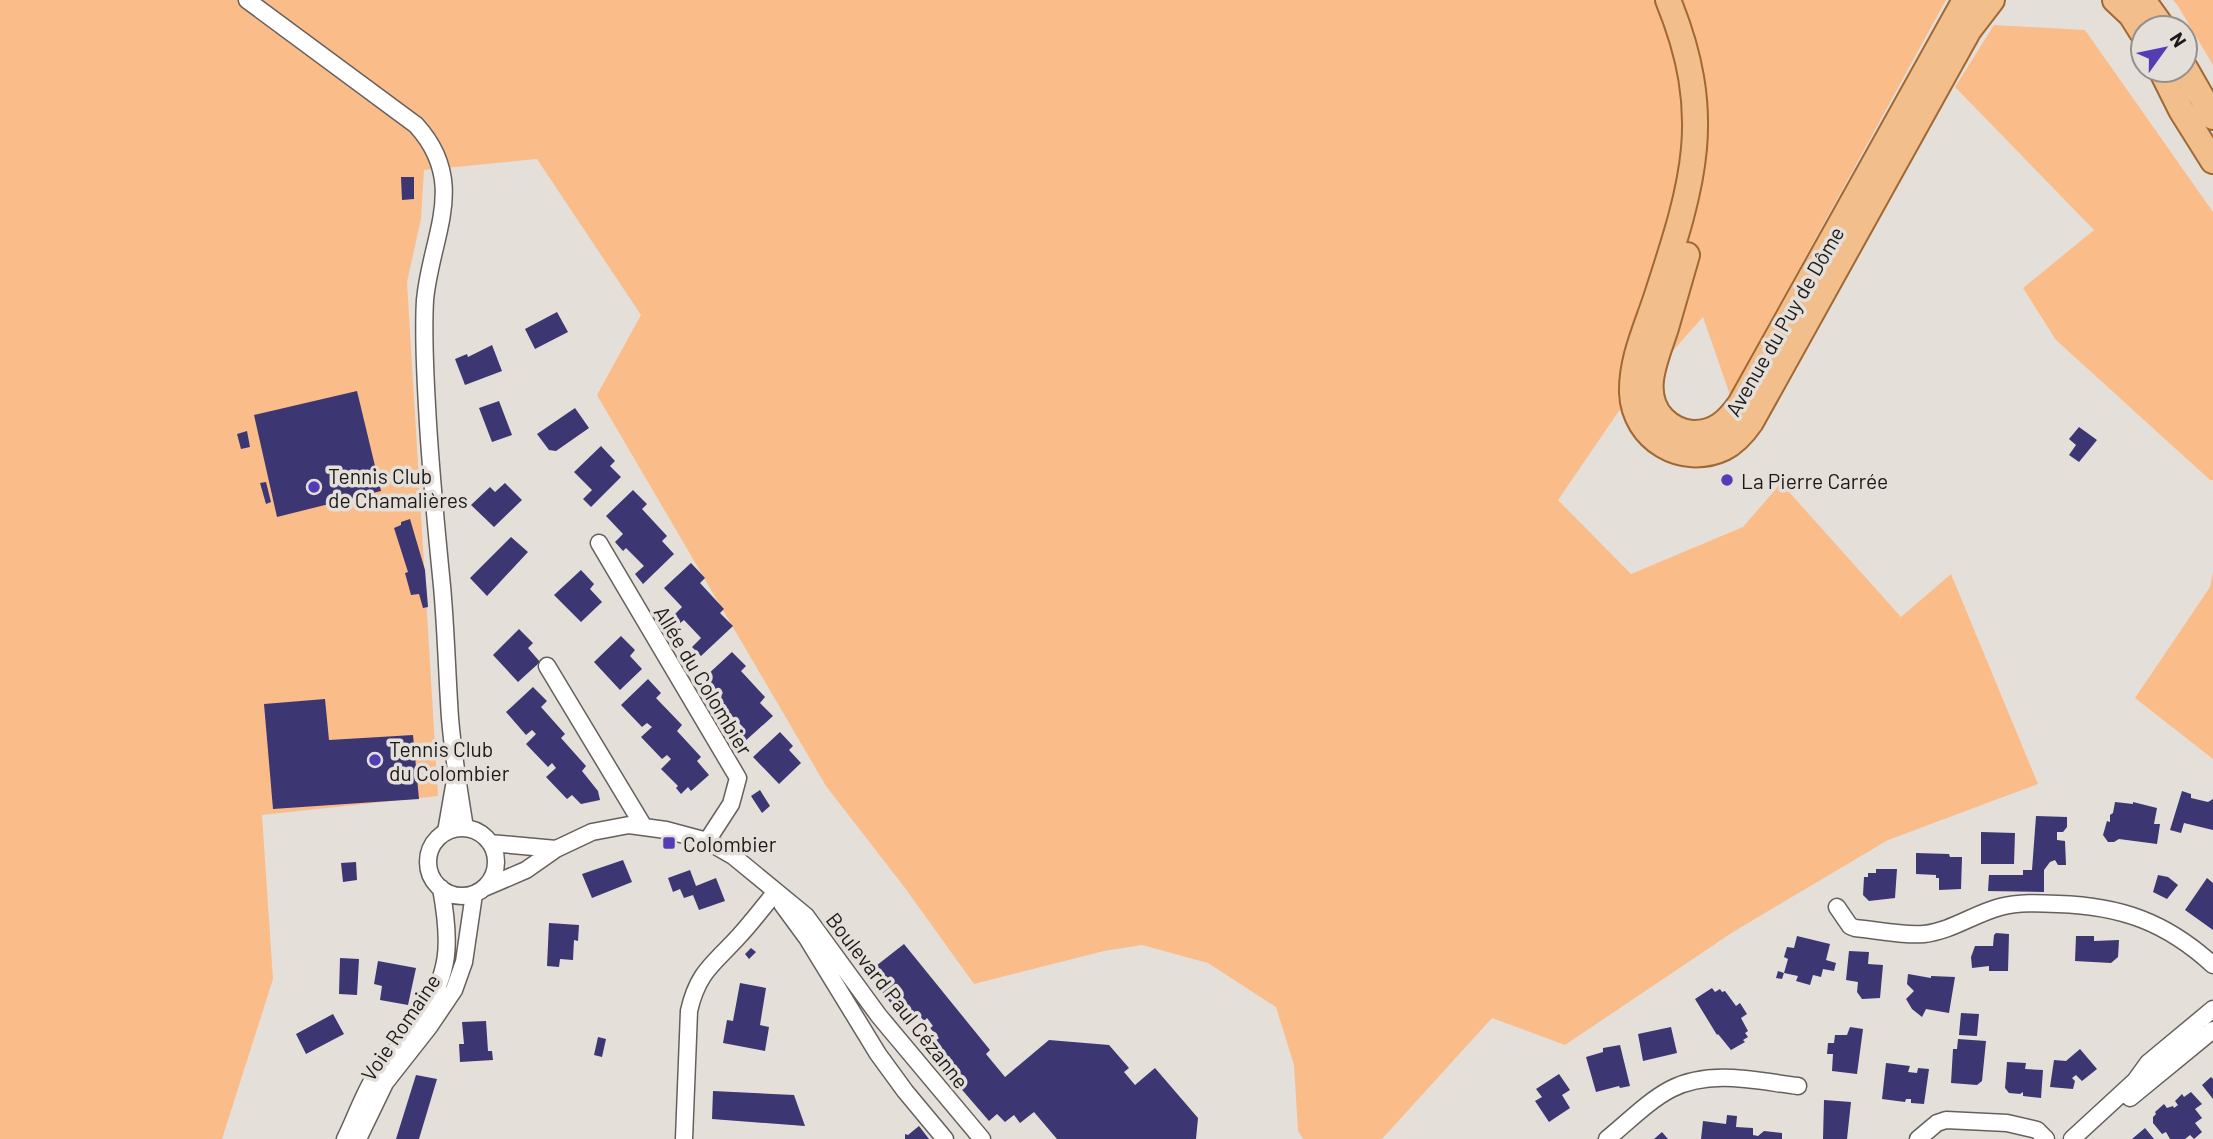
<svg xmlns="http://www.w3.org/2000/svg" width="2213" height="1139" font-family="Barlow,sans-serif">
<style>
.green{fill:#fabd8a}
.building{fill:#3c3672}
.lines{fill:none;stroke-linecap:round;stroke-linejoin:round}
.minor-casing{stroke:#66605c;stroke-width:19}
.primary-casing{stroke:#a06832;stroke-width:28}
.minor{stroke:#fff;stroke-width:16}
.primary{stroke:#f1be8c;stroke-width:24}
.poi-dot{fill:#533db5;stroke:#e5dfda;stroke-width:2.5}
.labels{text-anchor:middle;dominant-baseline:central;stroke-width:7;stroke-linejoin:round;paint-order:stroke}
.street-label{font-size:21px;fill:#1c1a18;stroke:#e5dfda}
.poi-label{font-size:21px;fill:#1c1a18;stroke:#e5dfda;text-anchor:start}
</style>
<rect width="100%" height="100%" fill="#e5dfda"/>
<path class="green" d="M0,0h1946l-216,395 -27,-78 -84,94 -61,89 73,74 112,-47 38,-44 120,134 50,-43 87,210 -150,56 -155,92 -168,113 -73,-27 -110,121h-79l-5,-8 -4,-66 -18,-58 -68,-44 -66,-18 -38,6 -130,33 -69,-96 -79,-102 -229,-391 44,-80 -104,-156 -113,11 -3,49 -14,63 31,514 -176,19 11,164 -51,160h-222z
M2173,0h40v65l-35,-59z
M1994,25l91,5 128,182v268h-3l-154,-140 -33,-52 71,-58 -139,-143z
M2213,572v187l-78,-61 75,-111z"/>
<path class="building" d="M401,177h13v22l-12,1z
M557,312l11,20 -33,17 -10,-20z
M492,345l10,26 -37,14 -10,-26 12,-5 1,3z
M357,391l24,100 -104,26 -23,-102z
M499,401l13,34 -20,7 -13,-34z
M575,408l14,20 -33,23 -7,-1 -12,-16z
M2079,427l18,13 -18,22 -10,-7 7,-10 -7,-6z
M247,431l3,16 -9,2 -4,-15z
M601,446l14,15 -5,5 11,11 -30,30 -8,-8 9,-9 -18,-18z
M266,482l5,20 -5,2 -6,-21z
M505,483l17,17 -28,27 -23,-22 19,-18 5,5z
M633,490l14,14 -5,5 25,27 -5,5 12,13 -31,30 -8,-10 9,-8 -18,-18 -3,3 -8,-9 8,-8 -17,-18z
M410,519l15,51 3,37 -5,1 -4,-14 -8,1 -6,-22 3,-1 -14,-44 7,-3v-3z
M511,537l17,15 -41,44 -17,-18z
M691,563l14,15 -5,5 24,26 -4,4 13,13 -32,30 -9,-9 9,-9 -17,-18 -4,3 -7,-7 9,-9 -18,-19z
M581,570l13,14 -4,5 12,13 -21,20 -27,-27z
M519,629l14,14 -5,5 12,14 -22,20 -25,-27z
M621,636l14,14 -5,6 12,13 -22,21 -26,-28z
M732,652l14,14 -5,5 24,26 -5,6 13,13 -30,27 -9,-8 9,-8 -19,-19 -3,3 -7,-7 8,-8 -17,-19z
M648,679l13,14 -5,5 26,27 -5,6 24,26 -4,4 12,14 -18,16 -3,-4 -7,7 -5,-6 2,-2 -17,-17 10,-10 -4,-4 -5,4 -21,-22 11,-10 -5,-4 -5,4 -21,-22z
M533,687l14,14 -6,6 24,27 -4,4 25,28 -4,5 16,20 2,9 -19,4 -9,-9 -5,4 -21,-22 10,-9 -4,-5 -4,4 -22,-23 10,-10 -4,-4 -6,5 -20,-23z
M325,699l4,41 84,-5 6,64 -146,10 -9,-105z
M780,732l13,14 -4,4 12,13 -22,21 -26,-27z
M760,790l10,16 -8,7 -11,-17z
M2182,791l9,3v4l17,4 5,-3v31l-29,-7 -3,10 -11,-3z
M2115,802l18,2v-2l24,6 -3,16h6l-3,20 -38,-5 -5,3h-6l-5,-7 4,-14 3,1v-7l3,-2z
M2036,816l31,1v10l-4,5h-6v8l8,1 1,24h-8l-3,-5 -5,2 -6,8v22l-56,-1 1,-16h34v-5h9z
M1981,832l34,1 -1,31h-33z
M1916,853l33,1 1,3h12l-1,32 -22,1v-12h-3v-3l-20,-1z
M623,860l9,22 -40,16 -10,-24z
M356,862l1,18 -14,2 -2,-19z
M1876,869h21l-2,29 -26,3 -6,-6 1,-18h4v-4h8z
M690,870l6,16 20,-8 9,23 -26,9 -6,-15 -9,3 -4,-9 -7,3 -5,-14z
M2158,875l10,2 10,8 -11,14 -14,-7z
M2207,878l6,5v47l-28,-20z
M549,923l30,2 -1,16 -4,-1 -1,20 -13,-1 -1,8 -12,-1z
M1996,933l13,1 -1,37h-19v-5l-17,2 -1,-11 4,-11h18l1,-11z
M1797,936l33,8 -4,16 10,3 -2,8 -11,-2 -2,8 -8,-2 -3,10 -14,-4 2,-5 -14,-3 -2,6 -6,-1 2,-7 6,2 4,-14 -4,-2 3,-10 7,1z
M2076,936h18v5l25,-1 -1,17 -7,6 -36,-2z
M904,944l86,106 -4,4 19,23 44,-37 60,5 20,23 -5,4 11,13 20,-17 43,50 -2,21h-139l-23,-27 -14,11 -6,-8 -9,7 -8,-8 -8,7 -63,-73 13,-10 -9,-10 3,-2 -6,-8 -3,3 -8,-10 -12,9 -37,-47z
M751,948l5,4 -7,7 -4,-5z
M1849,951l20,1 -1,12 15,1 -3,33 -18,1 -5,-7 1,-10 -12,-2z
M340,958l19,1 -2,36 -18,-1z
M378,961l38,7 -8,37 -28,-5 2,-14 -8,-2z
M1908,974l23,4v-2l24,1 -6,36 -23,-4 -4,8 -10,-8 -6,-10 8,-8 -7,-7z
M740,983l26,5 -6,37 9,2 -4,24 -42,-8 4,-23 6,1z
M1712,988l3,4 5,-3 2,3 3,-1 11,15 4,-3 7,11 -6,4 7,13 -3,2 3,4 -5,3 2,2 -14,8 -13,-16 -1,1 -22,-36z
M1961,1013l18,1 -2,22 -18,-1z
M333,1014l11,20 -38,20 -10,-20z
M486,1021l2,30h4l1,9 -33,2 -1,-18h5l-2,-22z
M1671,1027l6,26 -34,8 -5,-27z
M1850,1027l13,2 -6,45 -25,-3 1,-17h-6l1,-11h6l1,-8h12z
M598,1037l8,2 -4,18 -8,-2z
M1958,1039l28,2 -4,40 -5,4 -26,-2 2,-34h4z
M1620,1045l10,41 -10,2 -1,-2 -23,6 -10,-35 17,-5v-4z
M2080,1049l17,20 -15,12 -6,-6 -4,3 3,3 -2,8 -23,-2 4,-27 12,1z
M2007,1062l19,1 -1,6 18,1 -2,28 -18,-2v-4l-3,2 -11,-1 -4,-5z
M1886,1063l24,3 -2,6 9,1 1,-5 11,1 -5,35 -13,-1v-4h-5l-1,3 -23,-3z
M1559,1074l11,16 -8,5 8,13 -21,14 -14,-21 7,-4 -6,-8z
M416,1075l21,4 -18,60h-23z
M2211,1077l2,2v20l-11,-14z
M713,1091l81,4 11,31 -93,-7z
M2191,1092l11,12 -7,5 7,9 -7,5 7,9 -8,7 -4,-4 -5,4h-15l-4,-7 -4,2 -9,-11v-6l3,-3 -1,-2 9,-8 3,4 6,-2 1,2 4,-3 -3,-4 7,-7 2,3z
M1824,1100l27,2 -4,37h-24z
M1727,1115l10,1 -1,11 17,1v7l5,1 6,-5 18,2v6h-81l2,-18 23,3z
M919,1126l10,13h-24v-5l3,1z
M2145,1128l9,11h-22z
M1662,1132l6,7h-14z"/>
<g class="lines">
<defs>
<path id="minor" d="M247,0l169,125c53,58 15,110 9,175 -2,35 0,71 2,106 3,60 9,120 15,180 4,44 5,88 8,132 3,37 9,73 15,110
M599,543l139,235 -7,26 -24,37
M547,666l97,161
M428 862a34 34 0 1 1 68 0a34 34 0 1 1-68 0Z
M446,832l8,-46
M490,843l66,6
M484,888l42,-18 30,-21 36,-17 37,-7 37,5 41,11 26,15 73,60 73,100 103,123
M782,904l25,34 71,116 27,37 40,48
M1837,907l13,19 5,2c22,2 48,8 69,6 27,-3 50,-20 76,-27 19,-5 39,-4 58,-3 63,2 108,18 155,61
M2130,1098l83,-68
M345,1139c10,-20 18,-44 30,-63 13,-19 31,-35 44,-55 32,-48 32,-78 22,-133
M358,1139l27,-56 44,-56 25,-37 10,-28 10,-68
M684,1139l5,-128c9,-40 25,-47 51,-76 12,-13 23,-28 35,-42
M1607,1139c21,-17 41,-38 64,-50 40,-20 85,-8 127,-3
M1918,1139l19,-16 9,-3 61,3 30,7 9,9
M2072,1139l63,-58 13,-18 65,-54"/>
<path id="primary" d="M1668,0c47,115 26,182 -11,295 -10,31 -26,64 -25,98 2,46 50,75 92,55 12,-6 20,-16 27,-26l218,-392 23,-30
M2115,0l16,15 12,19
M2143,0l20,28
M2185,68l28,49
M2161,70l20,40 32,51
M1687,255c-7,24 -14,49 -21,73 -9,29 -28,65 -3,91 8,8 19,13 29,14 23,1 36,-12 48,-29l225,-404"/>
</defs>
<use href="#minor" class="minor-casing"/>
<use href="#primary" class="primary-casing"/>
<use href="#minor" class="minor"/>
<use href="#primary" class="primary"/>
</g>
<g class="poi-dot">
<circle cx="1727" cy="480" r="7"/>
<circle cx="314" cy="487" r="7"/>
<circle cx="375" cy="760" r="7"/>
<rect x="662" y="836" width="14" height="14" rx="3.5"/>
</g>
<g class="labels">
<g class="street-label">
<text transform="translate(1784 321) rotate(-60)">Avenue du Puy de Dôme</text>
<text transform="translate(704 680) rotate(59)">Allée du Colombier</text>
<text transform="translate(898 1000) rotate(52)">Boulevard Paul Cézanne</text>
<text transform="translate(400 1027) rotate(-56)">Voie Romaine</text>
</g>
<g class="poi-label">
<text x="328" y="475">Tennis Club<tspan x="328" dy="24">de Chamalières</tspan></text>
<text x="1741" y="480">La Pierre Carrée</text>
<text x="389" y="748">Tennis Club<tspan x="389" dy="24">du Colombier</tspan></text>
<text x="683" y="843">Colombier</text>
</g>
</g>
<g transform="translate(2164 49) rotate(57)"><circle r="33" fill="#e5dfda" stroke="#95908c" stroke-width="2"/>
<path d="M0-5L12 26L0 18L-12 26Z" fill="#533db5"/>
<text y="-10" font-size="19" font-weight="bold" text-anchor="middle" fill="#1c1a18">N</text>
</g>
</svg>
